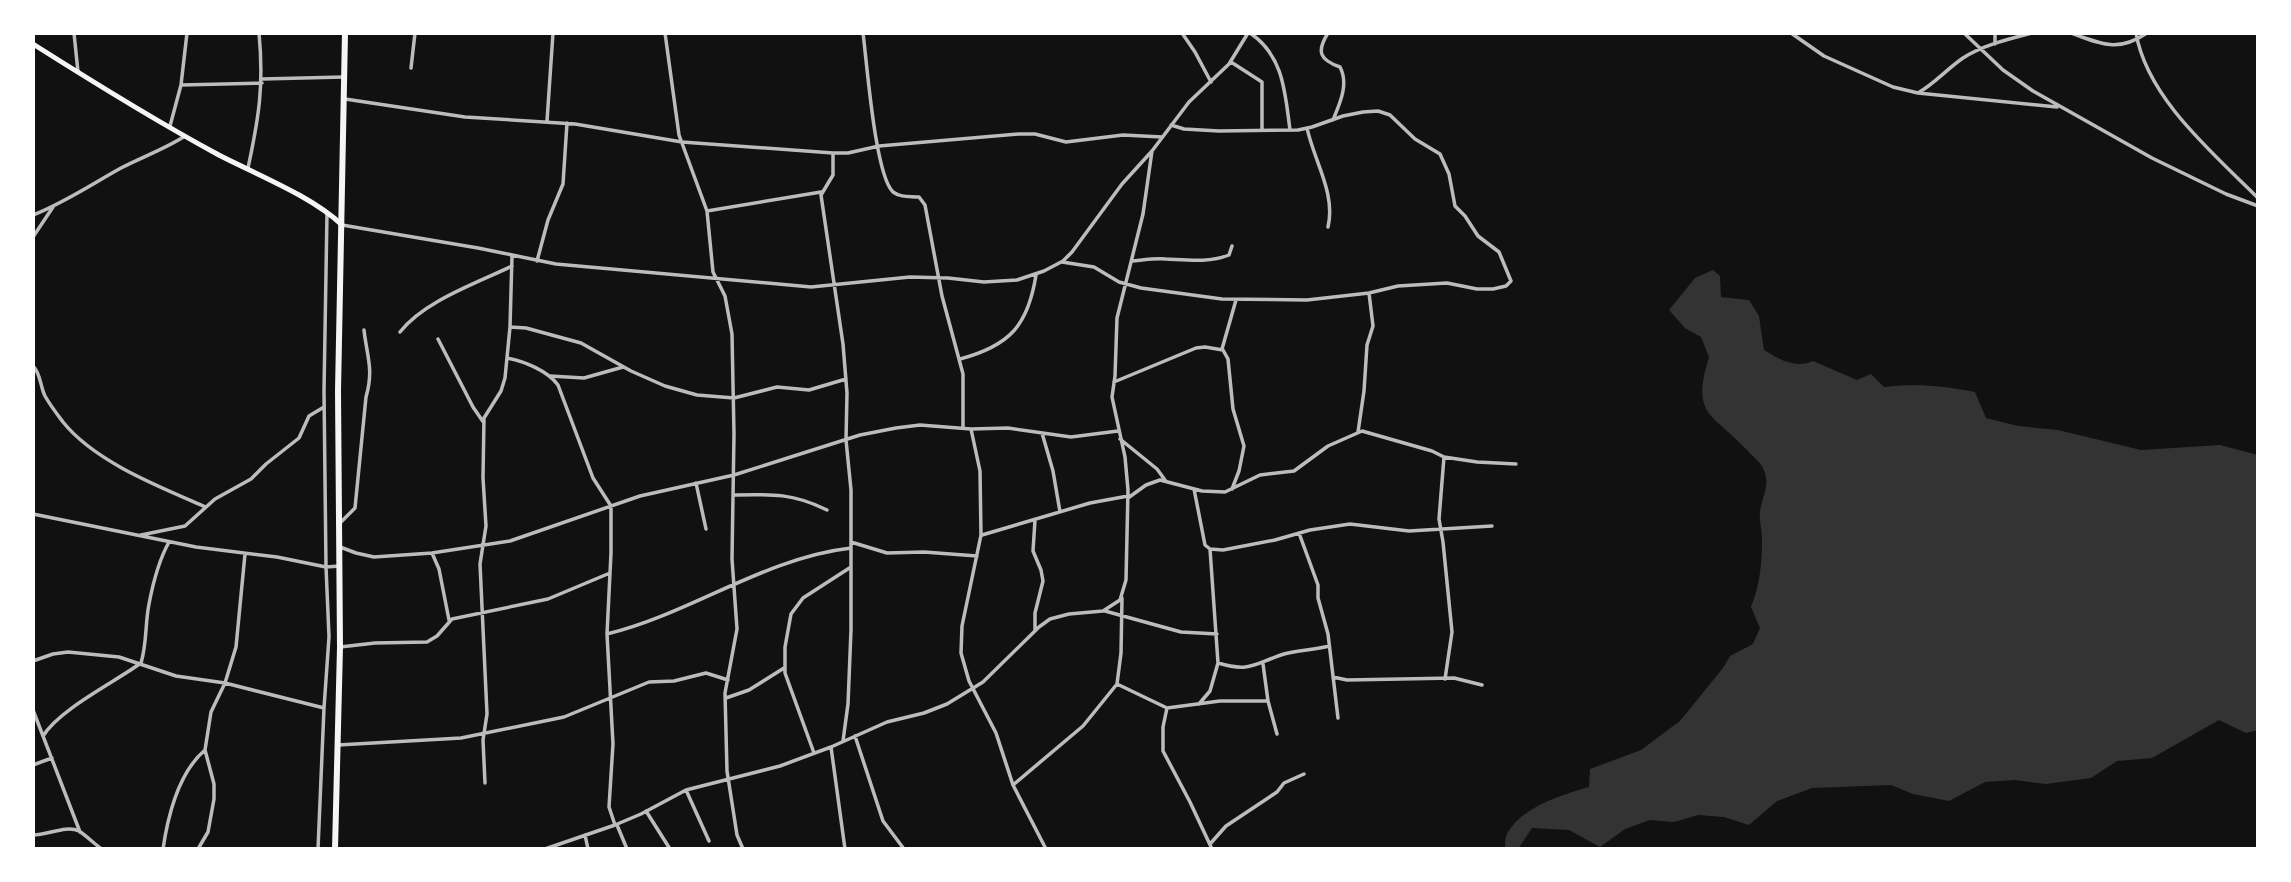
<svg xmlns="http://www.w3.org/2000/svg" width="2291" height="882" font-family="Signika,sans-serif">
<style>
.water{fill:#333}
.lines{fill:none;stroke-linecap:round;stroke-linejoin:round}
.minor{stroke:#bcbcbc;stroke-width:3.5}
.secondary{stroke:#f5f5f5;stroke-width:5}
.trunk{stroke:#f5f5f5;stroke-width:6}
</style>
<rect width="100%" height="100%" fill="#111"/>
<path class="water" d="M1713,270l7,6 1,21 28,3 10,16 5,34c15,9 31,19 49,11l44,19 14,-6 13,13c32,-4 60,-1 91,5l11,26 32,8 40,4 83,20 79,-5 38,10v275l-12,3 -27,-13 -67,38 -35,3 -26,17 -45,6 -31,-4 -30,2 -36,19 -36,-7 -22,-9 -79,3 -35,13 -28,24 -25,-8 -26,-2 -24,7 -24,-2 -25,9 -25,18 -31,-17 -37,-2 -14,21h-13c0,-5 0,-12 3,-17 16,-26 54,-37 81,-45l1,-18 51,-19 39,-29 43,-53 7,-12 23,-12 7,-16 -9,-21c9,-22 11,-44 11,-68 0,-9 -3,-18 -2,-27 2,-17 12,-28 2,-46 -4,-6 -11,-11 -15,-16 -36,-38 -56,-34 -38,-93l-8,-20 -16,-9 -16,-18 26,-32z"/>
<g class="lines">
<path class="minor" d="M74,33l4,39
M665,33l14,102 28,76 6,61 12,24 7,38 2,100 -2,125 5,70 -12,64 2,78 10,64 6,14
M863,33c4,30 12,142 30,159 8,6 17,4 26,5l6,8 17,91 21,78v53
M1182,33l13,19 16,30
M1250,33c34,23 35,60 40,97
M1328,33c-12,19 -8,27 12,34 9,17 0,36 -7,53
M1791,33l33,23 69,31 25,6 139,14
M1964,33l39,37 30,21 119,67 74,36 32,12
M1995,33v11
M2071,33c31,11 46,20 76,0
M2136,33c11,65 77,120 122,165
M1231,62l31,20v48
M411,68l4,-35
M262,79l82,-2
M181,85l81,-2
M1918,93c17,-10 29,-24 45,-35 20,-13 46,-19 69,-25
M345,99l120,18 110,7 107,18 151,11h15l31,-7 140,-12h16l31,8 57,-7 39,2
M547,121l6,-88
M170,126l11,-41 6,-52
M1307,128c7,33 29,65 21,99
M833,153v22l-12,20 22,149 4,49 -1,47 5,50v140l-3,74 -5,37
M248,168c11,-51 16,-83 11,-135
M707,211l114,-19
M33,215c31,-12 59,-31 88,-47 21,-11 44,-19 64,-32
M342,225l136,23 78,16 255,23 99,-10 38,1 36,4 33,-2 27,-9 19,-10 9,-9 50,-68 30,-33 37,-49 40,-38 19,-31
M33,237l20,-30
M537,261l11,-41 15,-36 4,-61
M1132,261c11,-1 23,-3 34,-2 21,1 43,4 63,-4l3,-9
M1062,262l32,5 25,15 22,6 81,11 85,1 62,-7 29,-7 49,-3 30,6h16l13,-3 5,-5 -12,-29 -21,-16 -13,-20 -10,-10 -6,-32 -9,-20 -25,-15 -25,-24 -12,-4 -15,1 -20,4 -31,11 -14,3 -79,1 -35,-2 -13,-4
M510,327l16,1 55,15 50,28 34,15 32,9 37,3 43,-11 32,3 37,-11
M400,332c24,-31 77,-49 112,-66
M438,339l35,68 11,16
M1222,349l14,-49
M507,358c17,3 41,13 51,27l35,93 18,28v47l-4,81 6,110 -4,63 6,18
M960,359c49,-13 68,-33 76,-84
M33,366c8,8 7,20 12,30 5,9 12,18 18,26 32,40 97,65 143,85
M550,376l34,2 39,-11
M1114,382l82,-34 9,-1 18,3 5,9 5,50 11,37 -5,25 -7,18
M971,429l9,42 1,64 -19,91 -1,27 8,28 27,52 17,52 33,64
M1358,432l6,-41 3,-46 6,-19 -4,-33
M1042,433l11,38 7,41
M1120,439l37,30 8,11
M1444,457l-5,62 4,23 9,90 -7,47
M696,483l10,46
M1194,489l11,56 5,4 13,1 52,-10 35,-10 40,-6 59,7 83,-5
M734,495c37,-1 59,-2 93,15
M1128,498l18,-13 14,-5 42,11 23,1 35,-17 34,-4 34,-25 34,-15 70,20 12,6 33,5 39,2
M33,514l163,33 81,10 49,10 14,-1
M339,524l16,-16 11,-111c8,-28 1,-40 -2,-67
M1299,533l19,52v13l10,36 10,84
M141,535l44,-9 30,-27 36,-20 15,-15 33,-26 10,-22 15,-9
M982,535l108,-32 38,-7
M851,542l36,11 37,-1 53,4
M340,547l16,6 18,4 58,-4 78,-12 130,-45 94,-21 126,-40 36,-7 24,-3 51,4 37,-1 63,9 47,-6
M432,553l7,16 10,51
M1105,611l76,21 36,2
M1035,630v-17l8,-32 -2,-11 -8,-19 2,-31
M607,634c83,-20 157,-76 244,-86
M340,647l35,-4 52,-1 10,-6 15,-17 96,-20 62,-26
M33,661l20,-7 15,-2 51,5 57,19 49,7 99,25
M1218,663c33,10 37,0 66,-9 15,-4 30,-4 45,-8
M1263,664l5,37 9,33
M1333,677l14,3 107,-2 28,7
M1117,684l50,24 53,-7h48
M726,698l23,-8 35,-22
M1199,704l11,-13 8,-28 -8,-114
M1167,708l-4,19v24l27,51 22,47
M33,710l47,122
M43,736c17,-27 70,-53 98,-73 6,-20 4,-39 8,-59 4,-21 10,-44 20,-62
M855,736l28,85 21,28
M338,745l123,-7 103,-21 85,-35 25,-1 32,-8 22,7
M831,747l14,102
M814,753l-29,-80v-26l6,-33 12,-16 48,-31
M33,765l19,-7
M485,783l-2,-43 4,-26 -7,-150 6,-38 -3,-48 1,-60 17,-27 4,-13 5,-51 2,-71
M1013,785l70,-59 34,-42 4,-31 1,-55
M686,790l23,51
M646,811l24,38
M617,825l10,24
M33,835c15,0 33,-10 46,-4 8,5 15,13 23,18
M585,835l3,14
M1210,844l16,-18 51,-34 7,-9 20,-9
M163,849c5,-34 15,-76 42,-99
M198,849l10,-17 6,-33v-15l-9,-34 6,-38 14,-29 11,-36 9,-93
M318,849l6,-141 5,-71 -3,-70 -2,-176 3,-177
M545,849l70,-24 26,-11 45,-24 94,-24 51,-19 56,-25 37,-9 23,-9 36,-22 56,-55 11,-8 19,-5 34,-3 17,-11 6,-20 2,-90 -3,-33 -13,-60 3,-21 2,-58 26,-104 9,-63"/>
<path class="secondary" d="M33,44c60,38 121,76 184,110 38,20 95,42 125,71"/>
<path class="trunk" d="M335,849l5,-202 -2,-256 7,-358"/>
</g>
<rect width="2291" height="882" fill="none" stroke="#ffffff" stroke-width="70"/>
</svg>
